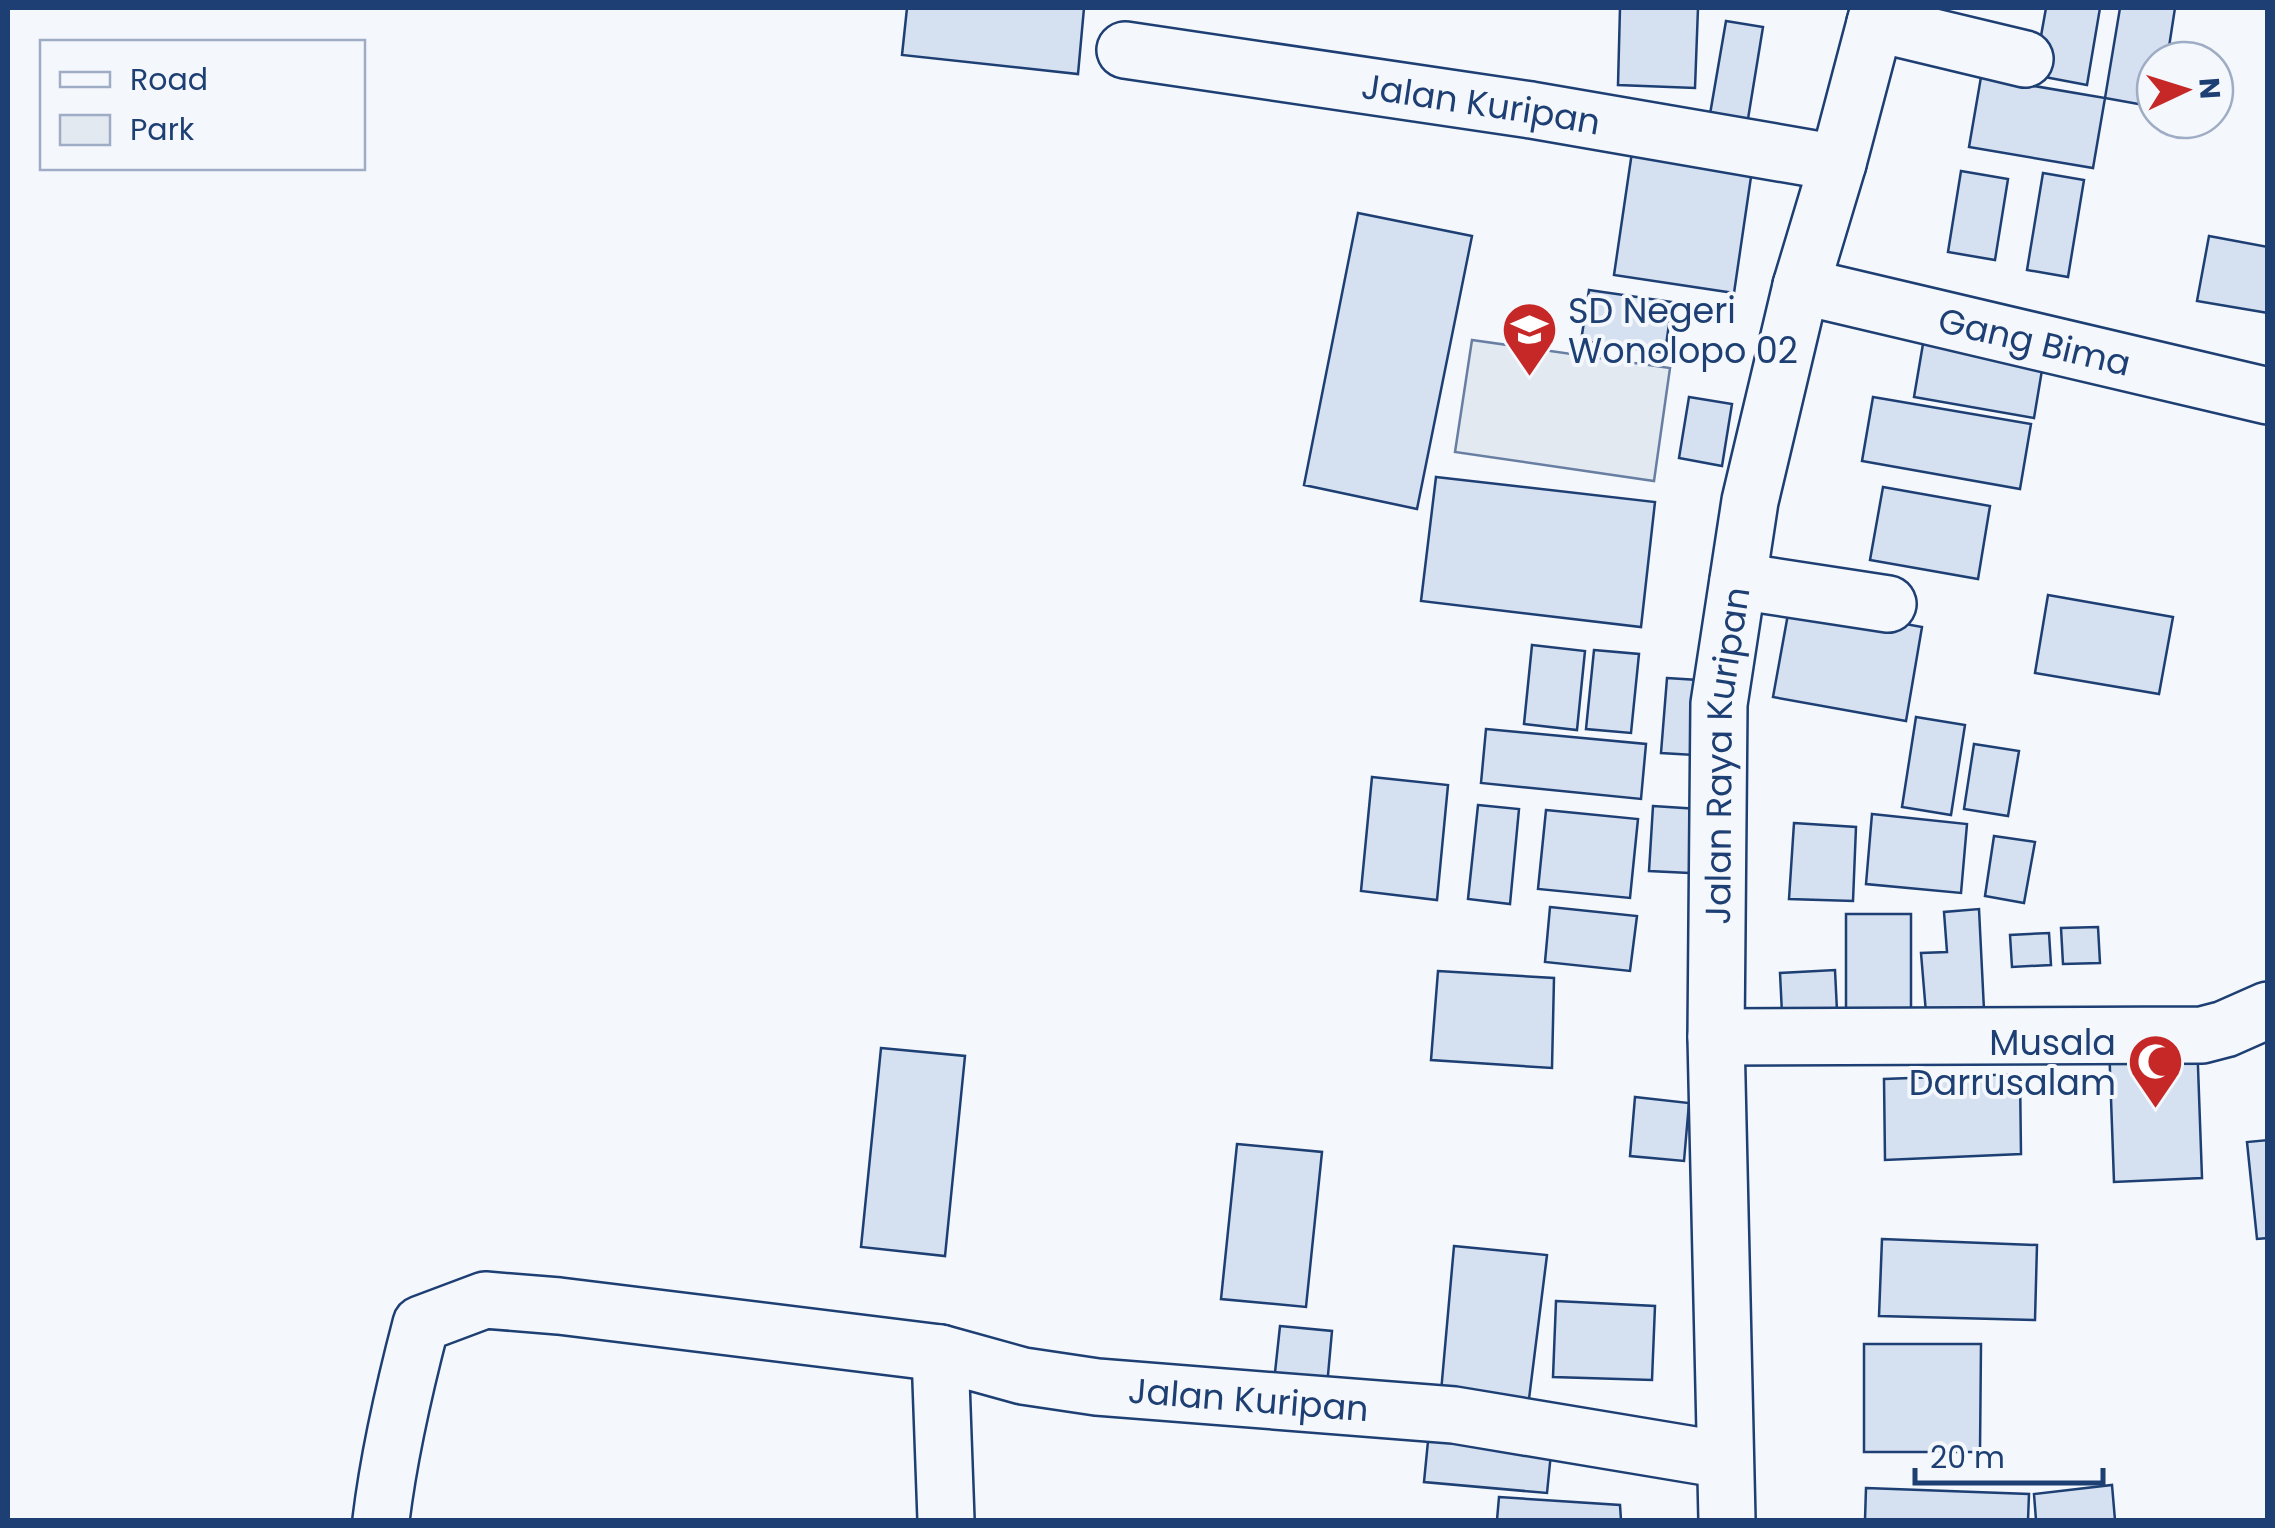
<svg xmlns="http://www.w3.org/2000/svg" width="2275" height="1528" font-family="Poppins,sans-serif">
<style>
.green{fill:#e3e9f0;stroke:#687fa3;stroke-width:2.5}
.building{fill:#d5e0f0;stroke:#1d3f73;stroke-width:2.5}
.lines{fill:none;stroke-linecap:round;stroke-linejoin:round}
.minor-casing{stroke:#1d3f73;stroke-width:60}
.minor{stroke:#f4f7fb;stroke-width:55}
.labels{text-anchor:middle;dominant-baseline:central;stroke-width:8;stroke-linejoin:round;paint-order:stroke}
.street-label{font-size:35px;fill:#1d3f73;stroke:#f4f7fb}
.poi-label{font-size:35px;fill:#1d3f73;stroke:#f4f7fb;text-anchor:start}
</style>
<rect width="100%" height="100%" fill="#f4f7fb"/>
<path class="green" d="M1472,340l198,28 -16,113 -199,-29z"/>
<path class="building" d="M907,8h177l-6,66 -176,-19z
M1620,8h78l-3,80 -77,-3z
M2046,8h54l-13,77 -53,-10z
M2120,8h55l-8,52h-12v47l-50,-9z
M1726,21l37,6 -16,98 -38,-5z
M1981,77l124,21 -12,70 -124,-21z
M1632,152l120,18 -18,123 -120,-18z
M1961,171l47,8 -13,81 -47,-8z
M2043,173l41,7 -16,97 -41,-7z
M1358,213l114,23 -55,273 -113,-24z
M2209,236l59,11v66l-71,-12z
M1589,290l83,12 -7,51 -84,-12z
M1924,338l120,20 -10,60 -120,-21z
M1689,397l43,7 -10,62 -43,-8z
M1873,397l158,27 -11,65 -158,-28z
M1436,477l219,25 -14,125 -220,-26z
M1883,487l107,19 -12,73 -108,-19z
M2048,595l125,22 -14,77 -124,-21z
M1790,603l132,24 -16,94 -133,-24z
M1532,645l53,6 -8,79 -53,-6z
M1594,650l45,4 -8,79 -45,-4z
M1667,678l31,2 -4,75 -33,-2z
M1916,717l49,8 -14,90 -49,-8z
M1486,729l160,15 -5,55 -160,-16z
M1974,744l45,7 -11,65 -44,-7z
M1372,777l76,8 -11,115 -76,-9z
M1478,805l41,4 -9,95 -42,-5z
M1653,806l61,4 -4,64 -61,-3z
M1546,810l92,9 -8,79 -92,-9z
M1872,814l95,10 -6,69 -95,-9z
M1794,823l62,4 -3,74 -64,-2z
M1994,836l41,6 -11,61 -39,-7z
M1550,907l87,9 -7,55 -85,-9z
M1979,909l5,101 -58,3 -5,-60 26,-1 -3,-40z
M1846,914h65v109h-65z
M2098,927l2,36 -37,1 -2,-36z
M2049,933l2,32 -39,2 -2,-32z
M1835,970l2,41 -55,3 -2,-41z
M1438,971l116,7 -2,90 -121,-8z
M2197,1039l5,139 -88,4 -5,-139z
M881,1048l84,8 -20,200 -84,-9z
M2020,1074l1,80 -136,6 -1,-81z
M1635,1097l54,6 -5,58 -54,-5z
M2268,1140v98l-11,1 -10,-97z
M1237,1144l85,8 -16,155 -85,-8z
M1882,1239l155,6 -2,75 -156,-4z
M1454,1246l93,9 -18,144 -88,-7z
M1556,1301l99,5 -3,74 -99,-3z
M1280,1326l52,5 -6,66 -53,-6z
M1864,1344h117l-1,108h-116z
M1429,1431l123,12 -5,50 -123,-11z
M2112,1485l3,35h-79l-2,-26z
M1866,1488l163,6 -1,26h-163z
M1499,1497l121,8 1,15h-124z"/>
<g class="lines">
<defs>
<g id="minor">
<path d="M1875,23l150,36"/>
<path id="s1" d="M1125,50l406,60 307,53"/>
<path id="s2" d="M1801,286l467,110"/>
<path d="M1738,581l150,23"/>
<path d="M1716,1037l486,-2 23,-6 43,-19"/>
<path d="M381,1520c8,-66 23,-131 40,-196l64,-24 74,6 381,47"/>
<path id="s3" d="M946,1520l-6,-167 83,23 74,11 357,28 270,45"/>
<path id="s4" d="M1727,1520l-11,-483 3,-333 31,-203 51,-215 37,-123 41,-155"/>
</g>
</defs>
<use href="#minor" class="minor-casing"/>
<use href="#minor" class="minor"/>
</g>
<defs>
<symbol id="school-pin" viewBox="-11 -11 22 30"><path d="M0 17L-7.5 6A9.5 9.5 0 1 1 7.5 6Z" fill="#c62828" stroke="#f4f7fb"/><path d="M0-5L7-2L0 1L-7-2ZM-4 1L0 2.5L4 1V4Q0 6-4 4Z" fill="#fff"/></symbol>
<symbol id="mosque-pin" viewBox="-11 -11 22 30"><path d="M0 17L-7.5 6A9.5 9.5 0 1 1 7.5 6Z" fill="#c62828" stroke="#f4f7fb"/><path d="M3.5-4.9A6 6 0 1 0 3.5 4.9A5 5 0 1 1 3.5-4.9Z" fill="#fff"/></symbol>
</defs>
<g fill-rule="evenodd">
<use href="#school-pin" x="1498" y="298" width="63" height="86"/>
<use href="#mosque-pin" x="2124" y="1030" width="63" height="86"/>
</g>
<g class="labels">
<g class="street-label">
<text stroke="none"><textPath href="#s1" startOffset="360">Jalan Kuripan</textPath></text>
<text stroke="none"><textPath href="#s2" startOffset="240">Gang Bima</textPath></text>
<text stroke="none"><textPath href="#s4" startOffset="765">Jalan Raya Kuripan</textPath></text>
<text stroke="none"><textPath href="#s3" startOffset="480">Jalan Kuripan</textPath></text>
</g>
<g class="poi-label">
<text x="1568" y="310">SD Negeri<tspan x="1568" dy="40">Wonolopo 02</tspan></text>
<text x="2116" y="1042" text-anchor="end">Musala<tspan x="2116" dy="40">Darrusalam</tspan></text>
</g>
</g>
<rect width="2275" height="1528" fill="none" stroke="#1d3f73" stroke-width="20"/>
<rect x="40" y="40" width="325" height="130" fill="#f4f7fb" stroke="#9eadc5" stroke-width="2.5"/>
<rect x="60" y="72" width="50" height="15" fill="#f4f7fb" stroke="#9eadc5" stroke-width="2.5"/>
<text x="130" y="90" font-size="30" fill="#1d3f73">Road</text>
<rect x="60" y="115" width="50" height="30" fill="#e3e9f0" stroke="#9eadc5" stroke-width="2.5"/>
<text x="130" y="140" font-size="30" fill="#1d3f73">Park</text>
<g transform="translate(2185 90) rotate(86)"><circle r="48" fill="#f4f7fb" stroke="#9eadc5" stroke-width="2.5"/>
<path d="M0-8L18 38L0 25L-18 38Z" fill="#c62828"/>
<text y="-15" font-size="28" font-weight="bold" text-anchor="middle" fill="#1d3f73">N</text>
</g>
<path d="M1915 1468v15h188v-15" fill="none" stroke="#1d3f73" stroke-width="5"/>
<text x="1930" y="1468" font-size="30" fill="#1d3f73" stroke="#f4f7fb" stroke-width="8" paint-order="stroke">20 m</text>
</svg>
